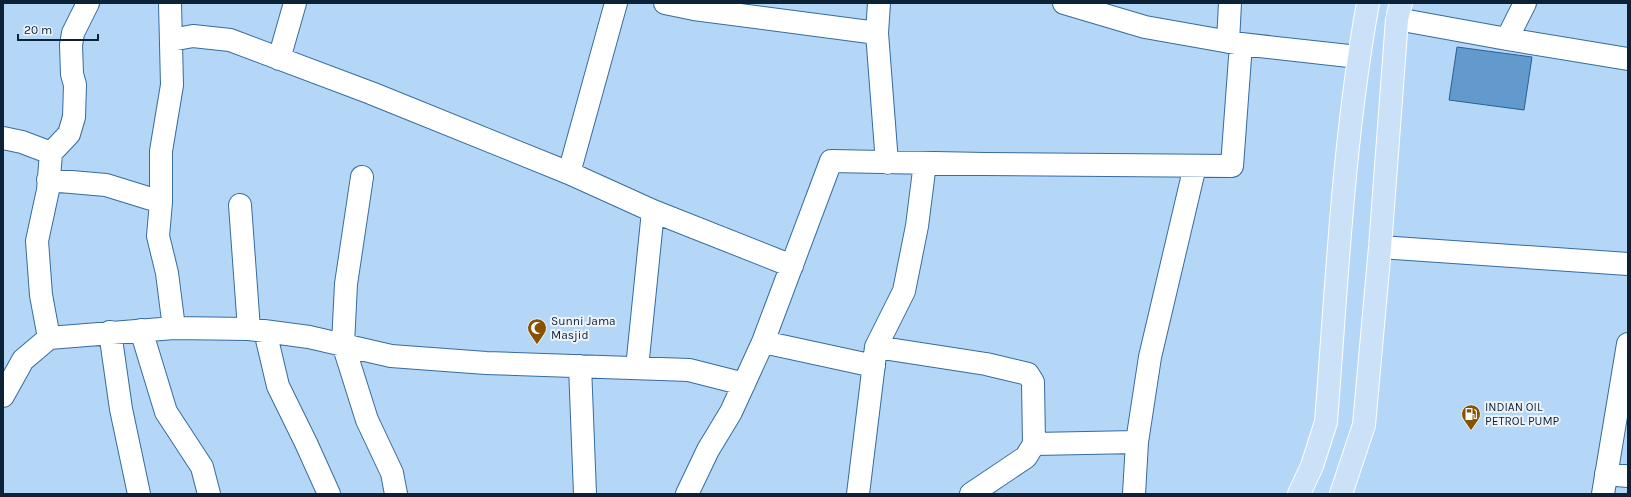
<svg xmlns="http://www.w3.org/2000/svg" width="1631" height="497" font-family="Karla,sans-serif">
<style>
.building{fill:#629ace;stroke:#296090}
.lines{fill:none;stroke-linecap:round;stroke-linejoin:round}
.minor-casing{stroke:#366c9e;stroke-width:24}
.major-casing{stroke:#fff;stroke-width:24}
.minor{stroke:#fff;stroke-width:22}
.major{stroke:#cae1f7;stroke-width:22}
.labels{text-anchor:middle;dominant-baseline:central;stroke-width:4;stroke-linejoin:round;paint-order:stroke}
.poi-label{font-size:12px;fill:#0b2237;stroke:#edf3f9;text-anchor:start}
</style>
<rect width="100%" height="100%" fill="#b4d6f7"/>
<path class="building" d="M1457,47l75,10 -8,53 -75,-10z"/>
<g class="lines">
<defs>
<path id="minor" d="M170,3l2,82 -11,66v51l-3,34 9,37 7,55
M665,3l29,6 183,24
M879,3l-2,30 10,130
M1064,3l81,24 96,17 117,13
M1397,19l110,20 121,20
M1507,39l18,-36
M171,40l22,-4 37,4 141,53 198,80 84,38 139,55
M1228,42l2,-39
M279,59l16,-56
M3,138l19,4 29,11
M569,173l47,-170
M362,177l-16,107 -3,60 24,76 25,53 4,21
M48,180l58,5 55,17
M240,205l9,124
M1380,247l248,17
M141,330l25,82 36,55 7,27
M265,331l13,55 28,57 23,51
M110,332l11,77 18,85
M49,338l-8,-43 -4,-54 11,-51 3,-37 18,-19 5,-17 1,-32 -3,-11 -1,-29 2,-12 15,-30
M763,342l111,24
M876,347l110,17 42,10 5,8 1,62
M580,366l5,128
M637,368l16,-157
M3,396l20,-36 26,-22 125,-10 75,1 60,8 82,19 95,7 203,7 55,14
M1606,474l22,2
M687,494l21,-44 23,-38 32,-70 68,-181 154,3 247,2 9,-122
M858,494l18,-147 28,-56 13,-65 8,-63
M971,494l55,-37 8,-13 103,-2
M1134,494l3,-52 13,-85 45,-191
M1603,494l25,-150"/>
<path id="major" d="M1299,494l13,-28 14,-44c11,-140 17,-281 42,-419
M1341,494l23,-69 16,-178 17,-228 4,-16"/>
</defs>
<use href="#minor" class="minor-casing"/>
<use href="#major" class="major-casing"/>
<use href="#minor" class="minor"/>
<use href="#major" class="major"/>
</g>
<defs>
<symbol id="mosque-pin" viewBox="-11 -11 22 30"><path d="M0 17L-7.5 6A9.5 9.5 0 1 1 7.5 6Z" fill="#885300" stroke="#edf3f9"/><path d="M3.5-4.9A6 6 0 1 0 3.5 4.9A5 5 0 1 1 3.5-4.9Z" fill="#fff"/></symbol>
<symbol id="fuel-pin" viewBox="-11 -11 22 30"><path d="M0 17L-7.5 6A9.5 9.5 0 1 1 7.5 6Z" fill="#885300" stroke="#edf3f9"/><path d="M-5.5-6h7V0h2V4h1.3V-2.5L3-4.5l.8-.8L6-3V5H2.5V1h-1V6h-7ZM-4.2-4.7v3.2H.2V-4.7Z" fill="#fff"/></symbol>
</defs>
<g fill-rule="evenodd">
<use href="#mosque-pin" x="526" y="317" width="22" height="30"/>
<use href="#fuel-pin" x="1460" y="403" width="22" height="30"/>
</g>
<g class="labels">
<g class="poi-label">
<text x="551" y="321">Sunni Jama<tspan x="551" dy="14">Masjid</tspan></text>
<text x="1485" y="407">INDIAN OIL<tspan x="1485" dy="14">PETROL PUMP</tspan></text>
</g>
</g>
<rect width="1631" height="497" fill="none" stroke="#0b2237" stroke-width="8"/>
<path d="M18 34v6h80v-6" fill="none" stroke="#0b2237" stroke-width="2"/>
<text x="24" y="34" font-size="12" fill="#0b2237" stroke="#edf3f9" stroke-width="3" paint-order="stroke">20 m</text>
</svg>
